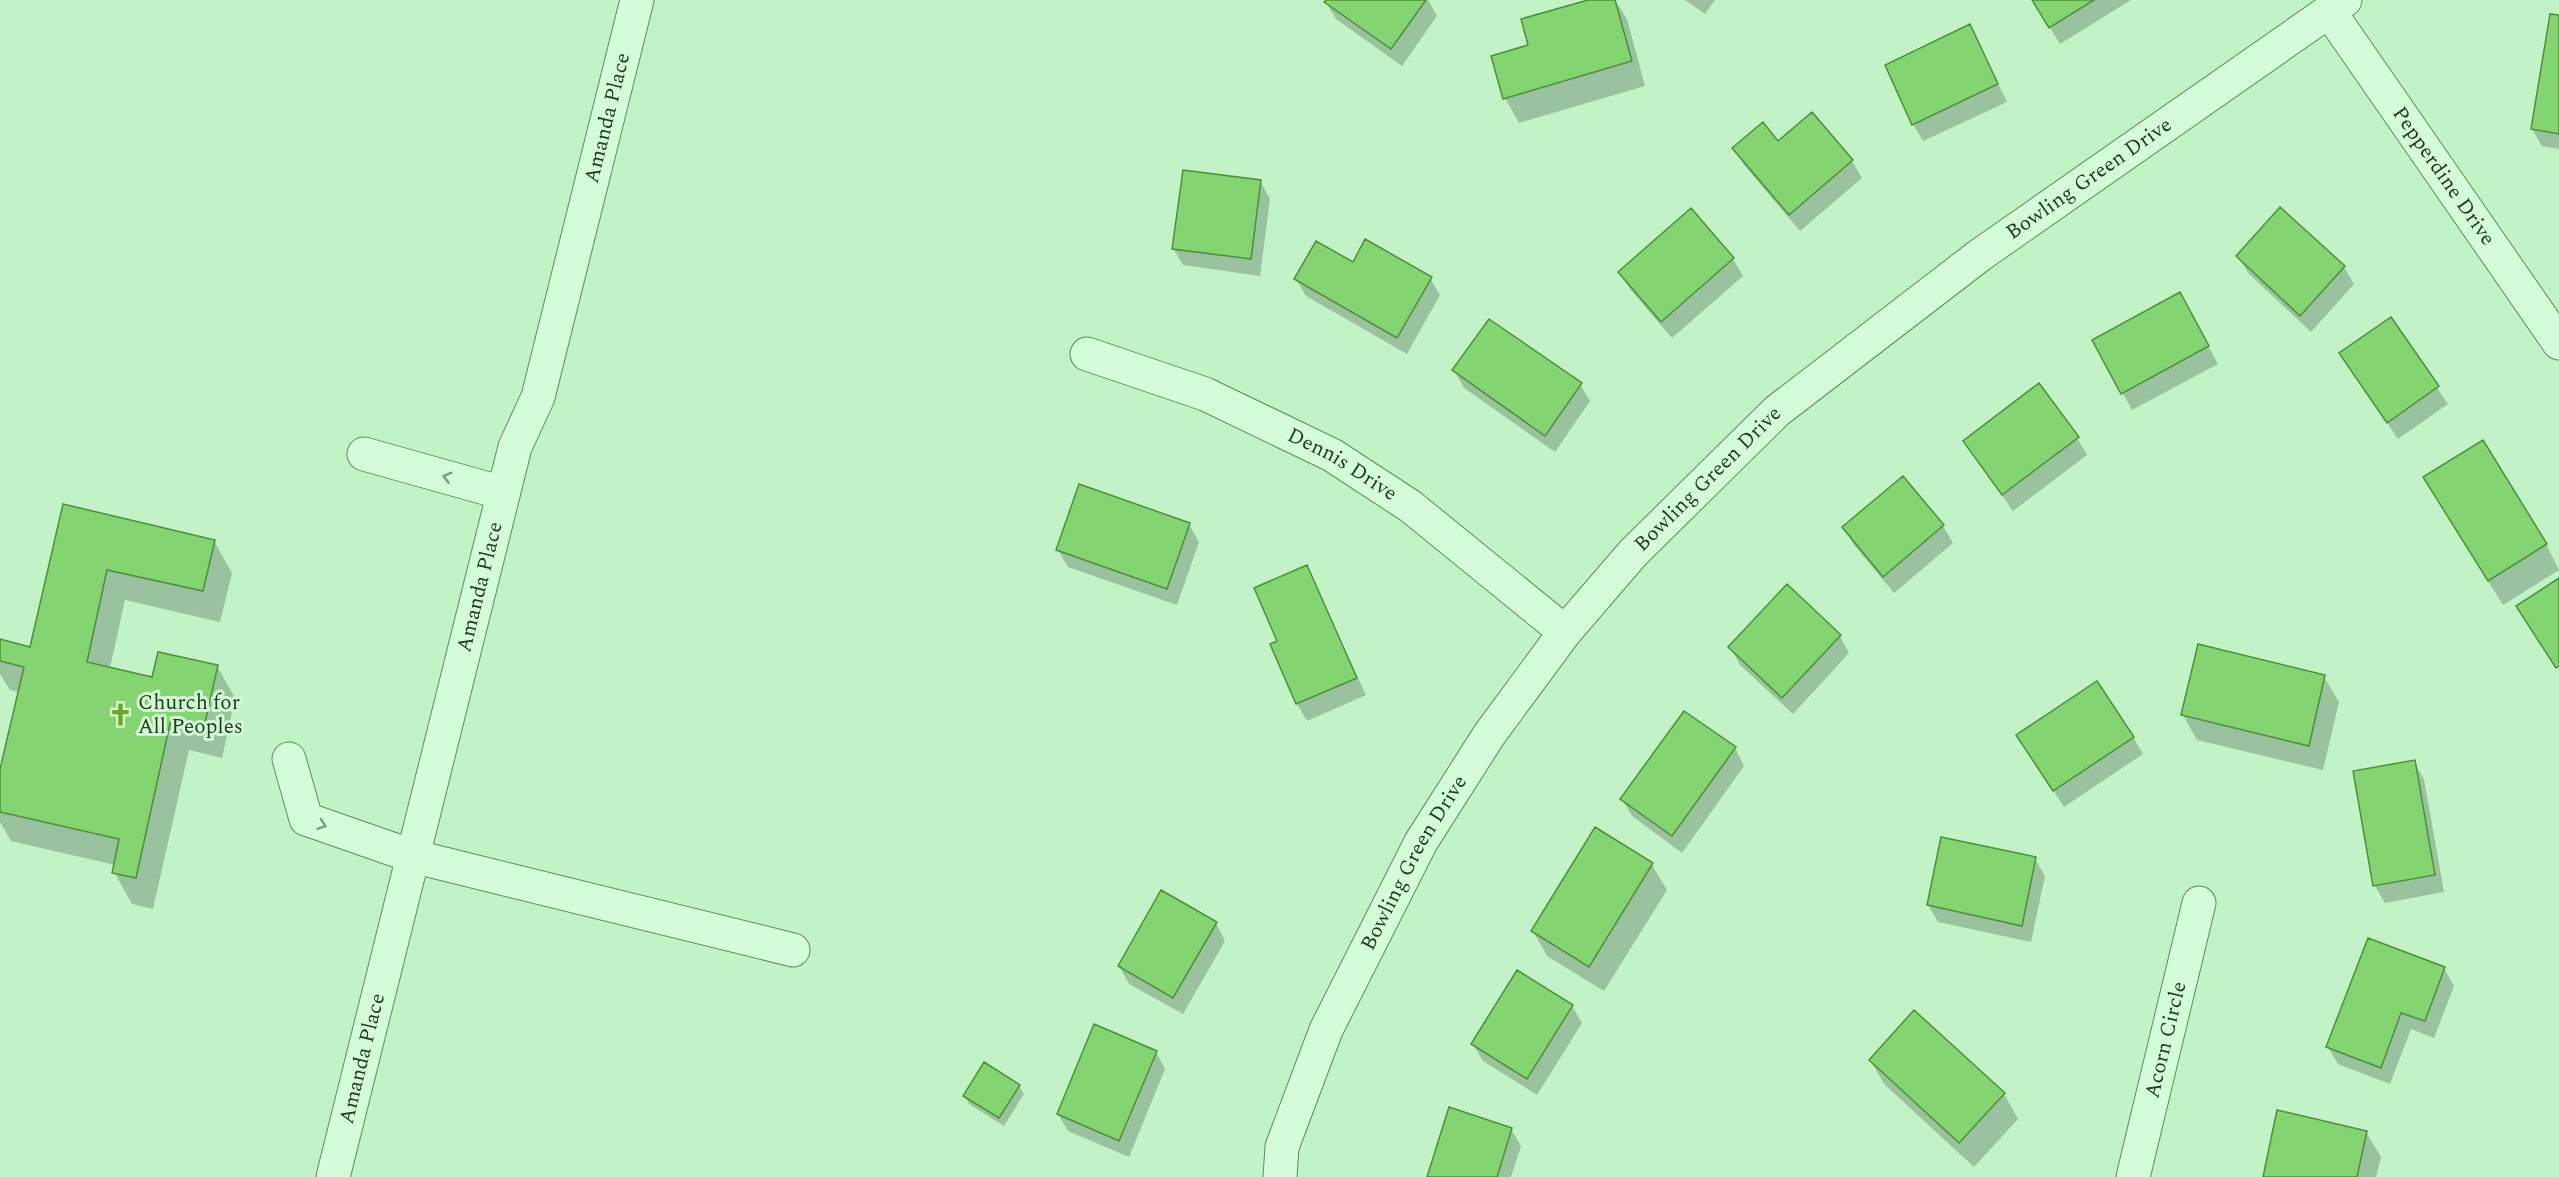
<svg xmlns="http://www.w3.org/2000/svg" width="2559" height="1177" font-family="Spectral,serif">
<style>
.shadow{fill:#0003}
.building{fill:#84d572;stroke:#4b9139;stroke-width:1.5}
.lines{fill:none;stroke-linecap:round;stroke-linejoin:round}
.minor-casing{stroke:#5a8f56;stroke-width:35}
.minor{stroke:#d5fcd9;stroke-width:33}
.oneway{stroke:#7a9c7a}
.labels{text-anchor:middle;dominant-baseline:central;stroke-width:6;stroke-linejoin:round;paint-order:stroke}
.street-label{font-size:21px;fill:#203d1c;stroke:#d1f9d6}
.poi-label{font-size:21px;fill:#203d1c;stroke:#d1f9d6;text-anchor:start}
</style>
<rect width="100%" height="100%" fill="#c1f3c6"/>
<path class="shadow" d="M1328,0h100l9,16 -35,50 -66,-47 -10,-17z
M1593,0h22l12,19 18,67 -126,37 -14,-25 25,-52z
M1685,0h30l-10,14z
M2033,0h98l-71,44z
M2559,17v132l-17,-3 -10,-17z
M1970,26l37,76 -84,39 -10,-17z
M1812,114l40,47 10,17 -62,53 -56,-66 -10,-17 44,-5z
M1260,181l10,18 -10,77 -77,-11 -10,-17z
M2280,209l64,58 10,17 -43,48 -63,-59 -10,-17z
M1733,259l10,17 -71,62 -42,-49 -10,-17z
M1353,264l77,14 10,17 -33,59 -101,-58 -10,-17z
M2189,311l29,53 -86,46 -38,-69z
M2391,319l57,85 -50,35 -57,-86z
M1454,370l126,14 10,17 -35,51 -91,-64z
M2077,438l10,17 -74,56 -49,-70z
M1903,478l40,48 10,17 -59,50 -40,-48 -10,-17z
M2439,502l107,42 13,26 -56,35z
M64,506l150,35 18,32 -12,49 -95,-22 -15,68 44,10 63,-12 18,32 -13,60 -33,-8 -36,159 -21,-5 -18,-32 1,-7 -104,-24 -11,-19v-46l19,-84 -9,-2 -10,-16v-33l31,7z
M1189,524l10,18 -22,63 -109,-38 -10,-17z
M1307,567l59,128 -59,26 -10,-17z
M1840,636l9,17 -56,61 -53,-49 -10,-18z
M2324,677l15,25 -16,68 -126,-30 -14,-25z
M2018,736l115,1 10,17 -79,53z
M1735,748l9,18 -62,87 -50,-37 -10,-17z
M2414,762l10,17 20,113 -59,11 -10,-17 -20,-114z
M1596,829l56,36 15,25 -63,101 -57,-35 -14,-25z
M2035,859l10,17 -14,66 -93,-20 -10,-17z
M1216,923l9,18 -42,73 -54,-30 -10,-18z
M2444,968l10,18 -20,52 -23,-9 -21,55 -52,-20 -10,-17z
M1572,1006l10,17 -45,72 -54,-34 -10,-17z
M1914,1012l90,82 14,25 -44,48 -89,-82 -15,-25z
M1156,1052l9,17 -36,88 -61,-26 -10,-17z
M1019,1086l5,8 -20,32 -35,-22 -4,-8z
M1511,1129l10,17 -10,31h-83z
M2366,1132l15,25 -5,20h-111z"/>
<path class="building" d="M1326,0h100l-35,49 -67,-47z
M1588,0h27l17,61 -129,38 -12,-43 37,-11 -7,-26z
M2032,0h62l-45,28z
M2550,14l9,1v119l-28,-5z
M1970,24l28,60 -86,41 -27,-60z
M1812,112l41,48 -64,55 -57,-67 31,-26 15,19z
M1183,170l78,10 -10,79 -79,-10z
M2280,207l65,59 -45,50 -64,-60z
M1691,208l43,50 -73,64 -43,-50z
M1365,239l67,38 -35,61 -103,-59 22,-38 37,21z
M2180,292l29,54 -88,48 -29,-54z
M2391,317l48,69 -52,37 -48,-70z
M1489,319l93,64 -37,53 -93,-66z
M2039,383l40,54 -77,58 -39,-54z
M2483,440l64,104 -59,37 -65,-104z
M1903,476l41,49 -61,52 -41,-50z
M1079,484l111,39 -23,66 -111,-39z
M63,504l152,36 -12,51 -96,-21 -20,92 65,15 6,-25 60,13 -14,62 -33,-8 -35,159 -24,-5 7,-34 -119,-27v-43l24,-102 -24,-6v-22l30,8z
M1307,565l50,113 -61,26 -26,-60 7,-3 -23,-53z
M2559,578v88l-3,2 -40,-62z
M1787,584l54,51 -59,63 -54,-51z
M2198,644l127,31 -16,71 -128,-31z
M2097,681l37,56 -81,54 -37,-56z
M1684,711l52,36 -64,89 -52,-37z
M2415,760l20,115 -62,11 -20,-115z
M1595,827l58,36 -64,104 -58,-36z
M1941,837l95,20 -14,69 -95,-21z
M1161,890l56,32 -44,76 -55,-32z
M2368,938l77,29 -20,54 -24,-8 -20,55 -55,-21z
M1517,970l56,35 -46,74 -56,-35z
M1914,1010l91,83 -46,50 -90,-83z
M1094,1024l63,27 -38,90 -62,-27z
M984,1062l36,23 -21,33 -36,-22z
M1449,1107l63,21 -15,49h-70z
M2277,1110l90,21 -10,46h-94z"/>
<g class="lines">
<defs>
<g id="minor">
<path id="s1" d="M2329,11l230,332"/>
<path id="s2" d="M1087,354l118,40 127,61 78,51 155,126"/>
<path d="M364,454l139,39"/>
<path d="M289,759l17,60 106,37 381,94"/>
<path id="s3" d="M333,1177l182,-730 23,-50 99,-397"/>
<path id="s4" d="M1280,1177l2,-30 44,-117 95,-188 68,-107 76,-103 68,-79 144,-142 203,-156 365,-255"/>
<path id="s5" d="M2133,1177l66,-274"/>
</g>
</defs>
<use href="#minor" class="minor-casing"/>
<use href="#minor" class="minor"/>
</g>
<defs><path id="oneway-chevron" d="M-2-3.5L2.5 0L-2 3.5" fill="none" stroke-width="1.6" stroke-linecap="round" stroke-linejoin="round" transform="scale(1.5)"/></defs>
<g class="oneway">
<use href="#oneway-chevron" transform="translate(447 477) rotate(-165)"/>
<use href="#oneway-chevron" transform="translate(322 825) rotate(19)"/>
</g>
<defs>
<symbol id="church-bare" viewBox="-9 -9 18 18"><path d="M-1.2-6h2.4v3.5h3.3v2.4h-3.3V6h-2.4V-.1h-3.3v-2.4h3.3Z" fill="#70a51f" stroke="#d1f9d6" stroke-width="2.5" paint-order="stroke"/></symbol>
</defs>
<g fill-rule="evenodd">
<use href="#church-bare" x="104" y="698" width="33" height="33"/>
</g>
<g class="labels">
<g class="street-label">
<text stroke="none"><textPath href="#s3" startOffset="1095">Amanda Place</textPath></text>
<text stroke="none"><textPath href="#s1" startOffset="201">Pepperdine Drive</textPath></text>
<text stroke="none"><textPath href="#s4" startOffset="1316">Bowling Green Drive</textPath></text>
<text stroke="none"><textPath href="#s2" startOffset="279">Dennis Drive</textPath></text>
<text stroke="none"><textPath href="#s4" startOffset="830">Bowling Green Drive</textPath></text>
<text stroke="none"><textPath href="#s3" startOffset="608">Amanda Place</textPath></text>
<text stroke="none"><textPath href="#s4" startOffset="344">Bowling Green Drive</textPath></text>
<text stroke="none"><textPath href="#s5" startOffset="141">Acorn Circle</textPath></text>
<text stroke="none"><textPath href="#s3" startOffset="122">Amanda Place</textPath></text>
</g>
<g class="poi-label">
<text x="138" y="703">Church for<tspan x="138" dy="24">All Peoples</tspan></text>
</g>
</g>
</svg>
